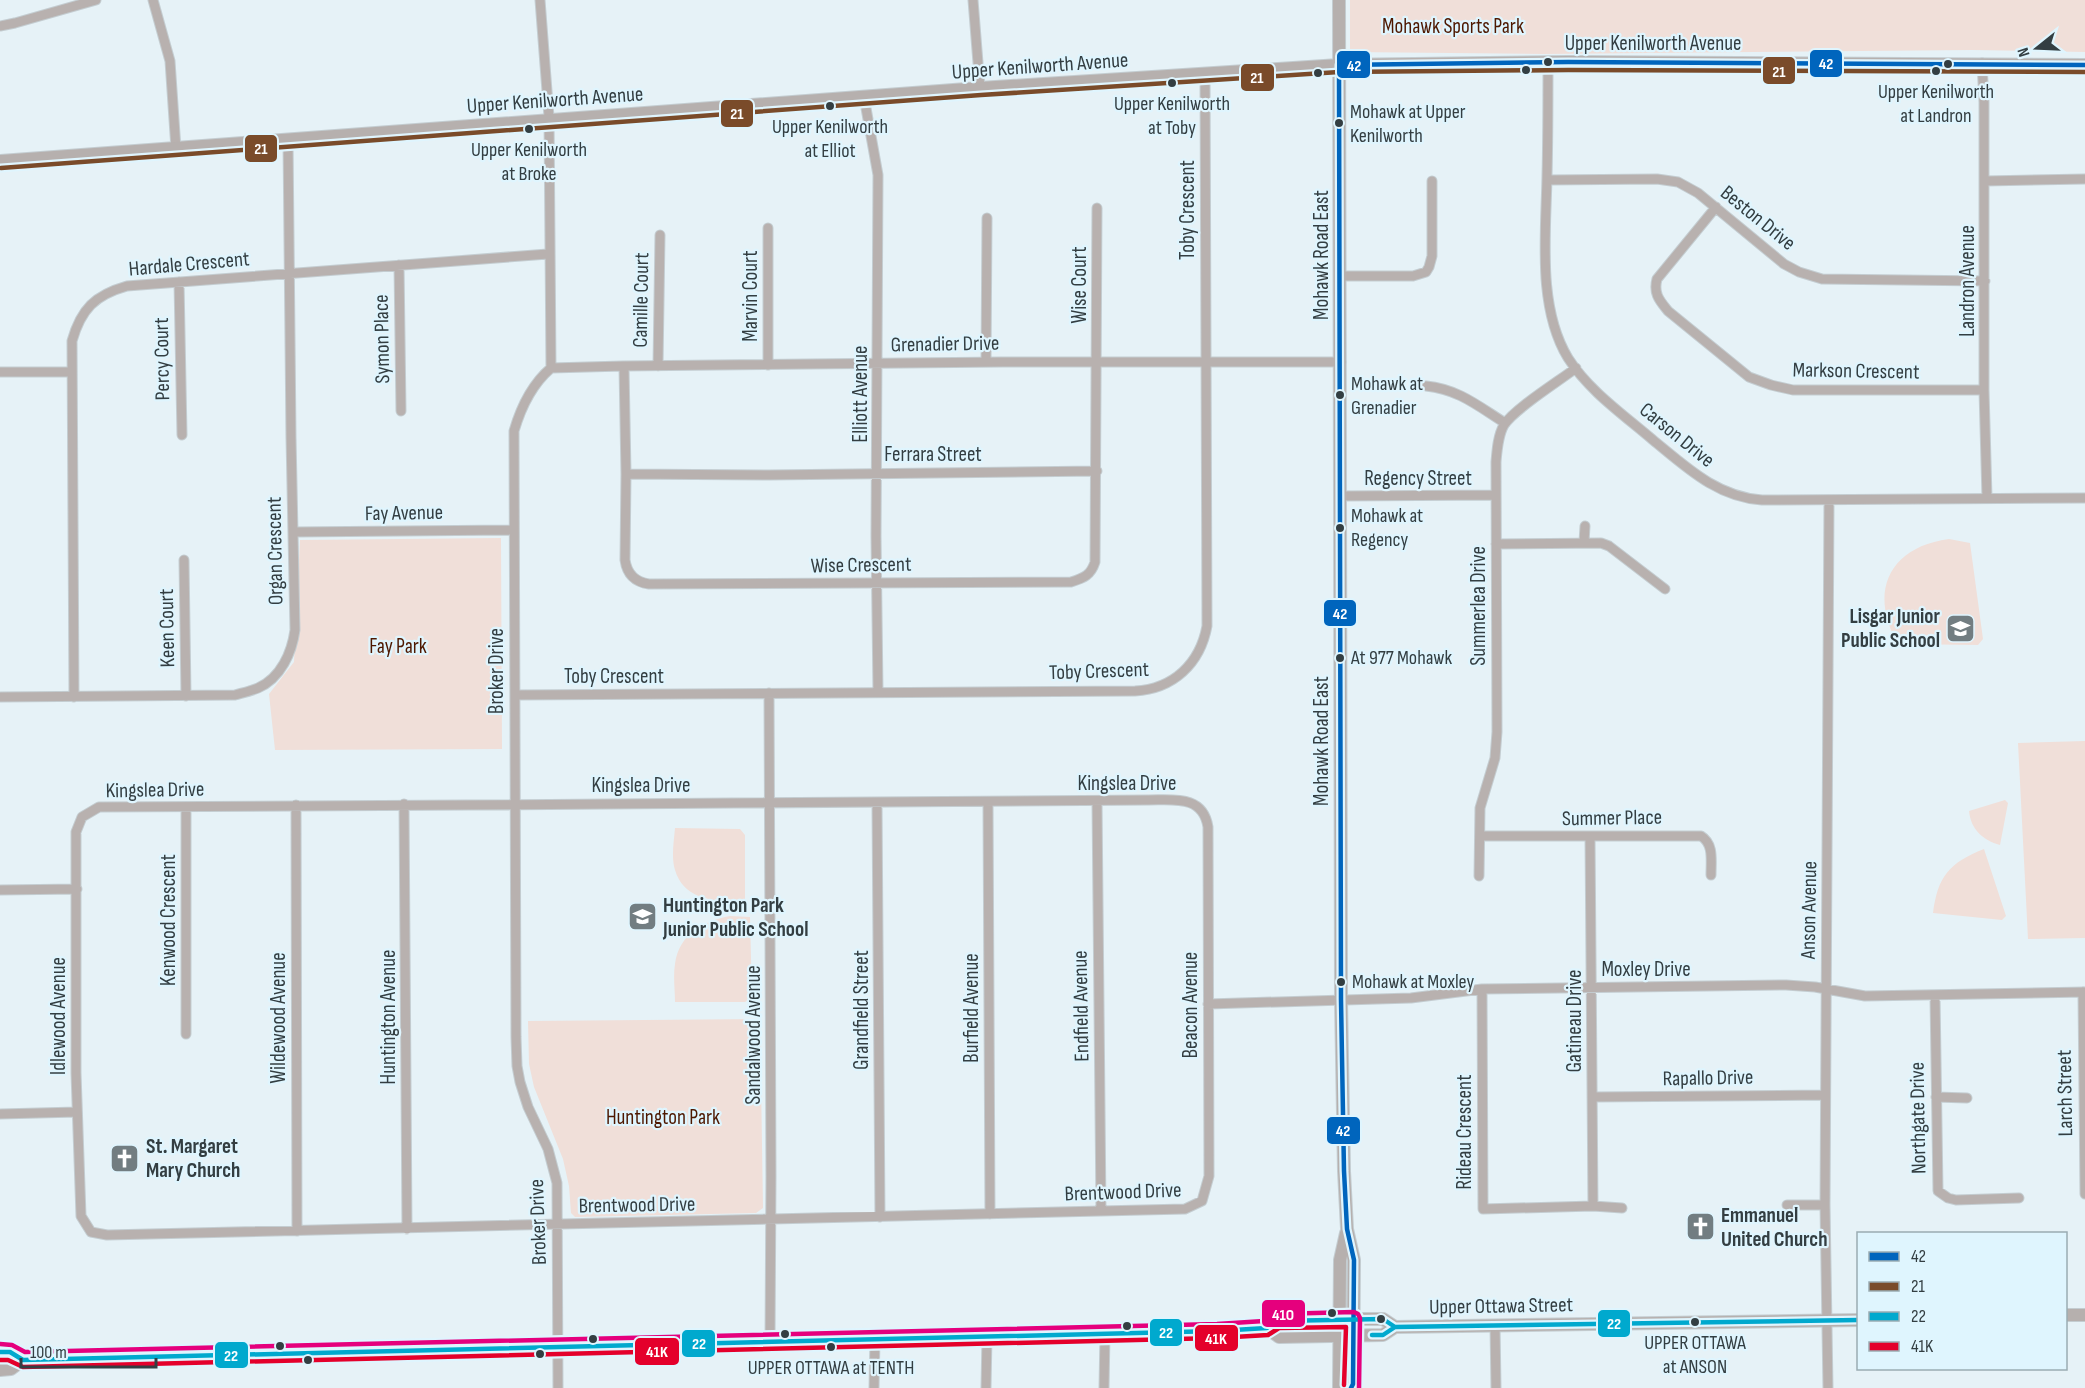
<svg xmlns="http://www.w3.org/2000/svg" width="2085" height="1388" font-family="'Sofia Sans Condensed',sans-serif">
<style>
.green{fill:#f0dfd9}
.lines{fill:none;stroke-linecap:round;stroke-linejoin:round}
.street-casing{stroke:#c4cdd1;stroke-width:11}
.secondary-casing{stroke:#c4cdd1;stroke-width:14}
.street{stroke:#b8b1af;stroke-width:9}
.secondary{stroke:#b6b0ae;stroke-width:12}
.bus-1-casing{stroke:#dff5fe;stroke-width:9}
.bus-2-casing{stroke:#dff5fe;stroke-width:9}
.bus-3-casing{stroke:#dff5fe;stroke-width:9}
.bus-4-casing{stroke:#dff5fe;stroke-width:9}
.bus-5-casing{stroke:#dff5fe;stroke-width:9}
.bus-1{stroke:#0065bd;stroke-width:4.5}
.bus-2{stroke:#7a4b2a;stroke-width:4.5}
.bus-3{stroke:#00a9ce;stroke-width:4.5}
.bus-4{stroke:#e4002b;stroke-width:4.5}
.bus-5{stroke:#e5007d;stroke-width:4.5}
.bus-dot{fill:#333e42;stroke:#dff5fe;stroke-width:2}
.labels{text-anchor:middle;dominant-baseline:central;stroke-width:4.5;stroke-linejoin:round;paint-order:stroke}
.bus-label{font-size:20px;fill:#333e42;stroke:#dff5fe}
.park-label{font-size:21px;fill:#4e1800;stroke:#dff5fe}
.street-label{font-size:21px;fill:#333e42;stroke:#dff5fe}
.poi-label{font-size:21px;font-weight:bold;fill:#333e42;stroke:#dff5fe;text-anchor:start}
.line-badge{stroke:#dff5fe;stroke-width:2}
.badge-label{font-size:16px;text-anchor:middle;font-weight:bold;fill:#fff}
</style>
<rect width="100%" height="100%" fill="#e6f2f7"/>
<path class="green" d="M1350,0h735v52l-113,-2 -429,4 -193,-2z
M501,538l1,211 -227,1 -6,-56 25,-32 6,-122z
M1949,539l21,4 13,96 -5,6 -80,-1c-30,-52 -9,-97 51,-105z
M2085,741v197l-57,1 -10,-196z
M2005,800l3,3 -8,42c-17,-5 -29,-15 -31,-34z
M675,828l65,1 5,6v66c-27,1 -61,0 -70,-31 -4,-13 -1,-29 0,-42z
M1984,849l22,67 -4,4 -69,-7c5,-37 16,-50 51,-64z
M730,916l20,1 2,81 -7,4h-70c0,-12 -2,-26 0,-38 4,-30 29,-43 55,-48z
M760,1019l3,189 -7,5 -181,4 -4,-4 -2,-27 -6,-27 -29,-72 -5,-23 -1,-43z"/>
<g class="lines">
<defs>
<path id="street" d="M153,0l17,61 6,88
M540,0l9,117 2,251c-20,17 -30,39 -37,63l2,606 1,29 3,16 8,25 20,42 9,34 1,205
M973,0l7,88
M0,26l15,-3 81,-23
M1548,62c0,38 0,76 -1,114 -1,58 -10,131 21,182 21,33 56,57 85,82 33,27 64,57 109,60l323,-2
M1982,63l2,39v288l3,108
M864,97l14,78 -2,361 2,156
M1547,180l110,-1 21,3 20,11 86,71 15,8 23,7 163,2
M1985,181l100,-2
M1716,207l-59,72c-4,15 3,22 11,32l81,66 22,8 22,5h191
M399,265l2,146
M1340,276h73l13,-4 3,-5 3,-11v-75
M179,282l3,153
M986,362l1,-144
M768,365v-137
M658,366l2,-131
M624,367l2,107 -1,86c2,14 10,22 24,24l422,-2c13,-4 20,-7 24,-20l2,-354
M551,368l72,-2 379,-4h339
M0,372h71
M1426,386c32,3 52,20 79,37
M626,474l143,1 328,-4
M1340,496l156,-1
M294,532l220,-2
M1584,542l1,-16
M1496,544l105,-1 8,3 56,43
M184,560l2,136
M769,693l2,483 -1,165
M515,695l620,-4c38,-2 65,-27 72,-65l-2,-551
M0,697l235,-2c7,-2 16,-4 23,-7 23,-10 34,-36 37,-58l-4,-193 -3,-297
M74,697l-2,-356c9,-32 23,-46 55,-55l421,-32
M1149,800c25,0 54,-5 59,27l1,349 -7,25 -17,8 -1078,26 -16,-3 -10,-16 -5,-143v-241l6,-15 17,-10c350,-3 700,-2 1050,-7z
M1097,801l4,410
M988,802l2,412
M404,804l3,425
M877,804l3,413
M296,805l1,426
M186,807v227
M1480,836h221c13,8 10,24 10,39
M1590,836l3,370
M1479,876l1,-68 15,-50 2,-26 -1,-270c1,-12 2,-27 8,-37 10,-16 55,-44 72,-57
M0,890l77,-1
M1482,989l1,220 110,-3 29,2
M2083,992l2,202
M1935,996l3,195 10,7 8,2 63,-2
M1208,1004l203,-6 71,-9 304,-4 29,2 50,9 220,-4
M1592,1097l233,-2
M1936,1097l31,1
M0,1114l77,-2
M1787,1205h38
M1495,1325l1,63
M874,1388l1,-49
M986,1388l1,-52
M1104,1388l1,-55
M1828,1388l-3,-183 4,-704"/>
<path id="secondary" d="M1339,0l2,1000 3,171 3,58 7,31 -1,124 -2,4
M0,161l980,-73 359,-23 229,-3 517,3
M2066,1315h19
M1267,1328l12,9 104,-2 12,-8 463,-7
M0,1352h10l13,8 1194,-29 50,-3 10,-7 76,-2h30l12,8
M0,1370l11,-1 12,-9
M1339,1388l1,-128 6,-27"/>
</defs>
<use href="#street" class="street-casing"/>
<use href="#secondary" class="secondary-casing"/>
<use href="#street" class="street"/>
<use href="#secondary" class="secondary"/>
<defs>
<path id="bus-1" d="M1351,1388l2,-4 1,-124 -7,-31 -3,-58 -3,-171 -2,-935 229,-3 517,3"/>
<path id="bus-2" d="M1,168l980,-73 358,-23 229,-2 517,2"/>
<path id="bus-3" d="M1372,1335h11l12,-8 463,-7
M0,1352h10l13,8 1194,-29 50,-3 10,-7 106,-2 12,8"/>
<path id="bus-4" d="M0,1360h8l15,7 1194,-29 51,-3 11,-7 67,-1 -2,58"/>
<path id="bus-5" d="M0,1344l12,1 13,7 1192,-28 47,-3 12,-7 78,-2 4,2 2,4 -1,70"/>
</defs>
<use href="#bus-1" class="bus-1-casing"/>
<use href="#bus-2" class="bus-2-casing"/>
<use href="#bus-3" class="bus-3-casing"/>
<use href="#bus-4" class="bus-4-casing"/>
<use href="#bus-5" class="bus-5-casing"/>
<use href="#bus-1" class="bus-1"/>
<use href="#bus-2" class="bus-2"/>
<use href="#bus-3" class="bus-3"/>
<use href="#bus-4" class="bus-4"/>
<use href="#bus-5" class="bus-5"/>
</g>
<defs>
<symbol id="school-square" viewBox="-11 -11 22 22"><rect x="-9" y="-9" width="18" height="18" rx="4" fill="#727d81" stroke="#dff5fe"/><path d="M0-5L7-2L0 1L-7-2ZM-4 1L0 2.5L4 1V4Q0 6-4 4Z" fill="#fff"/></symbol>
<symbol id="church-square" viewBox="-11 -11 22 22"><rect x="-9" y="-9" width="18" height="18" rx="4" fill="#727d81" stroke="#dff5fe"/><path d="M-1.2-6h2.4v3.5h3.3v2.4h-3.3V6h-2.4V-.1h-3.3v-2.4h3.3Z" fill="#fff"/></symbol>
</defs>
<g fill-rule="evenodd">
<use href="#school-square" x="1944" y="612" width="33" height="33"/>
<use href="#school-square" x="626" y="900" width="33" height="33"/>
<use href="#church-square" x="108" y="1142" width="33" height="33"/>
<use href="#church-square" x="1684" y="1210" width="33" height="33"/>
</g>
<g class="bus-dot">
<circle cx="1548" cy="62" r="5"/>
<circle cx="1948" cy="64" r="5"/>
<circle cx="1526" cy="70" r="5"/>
<circle cx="1936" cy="71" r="5"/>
<circle cx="1318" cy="73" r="5"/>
<circle cx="1172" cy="83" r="5"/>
<circle cx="830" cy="106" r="5"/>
<circle cx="1339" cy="123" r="5"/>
<circle cx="529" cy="129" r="5"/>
<circle cx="1340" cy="395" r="5"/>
<circle cx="1340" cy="528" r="5"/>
<circle cx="1340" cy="658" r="5"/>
<circle cx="1341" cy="982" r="5"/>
<circle cx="1332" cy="1313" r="5"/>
<circle cx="1381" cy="1319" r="5"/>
<circle cx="1695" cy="1322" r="5"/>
<circle cx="1127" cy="1326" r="5"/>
<circle cx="785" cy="1334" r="5"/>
<circle cx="593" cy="1339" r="5"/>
<circle cx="280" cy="1346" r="5"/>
<circle cx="831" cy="1347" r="5"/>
<circle cx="540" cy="1354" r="5"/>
<circle cx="308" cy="1360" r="5"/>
</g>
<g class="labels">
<g class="bus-label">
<text x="1936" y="92">Upper Kenilworth<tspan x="1936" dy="24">at Landron</tspan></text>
<text x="1172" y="104">Upper Kenilworth<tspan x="1172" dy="24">at Toby</tspan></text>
<text x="1350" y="112" text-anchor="start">Mohawk at Upper<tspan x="1350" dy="24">Kenilworth</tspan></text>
<text x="830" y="127">Upper Kenilworth<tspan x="830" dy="24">at Elliot</tspan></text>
<text x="529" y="150">Upper Kenilworth<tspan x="529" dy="24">at Broke</tspan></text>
<text x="1351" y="384" text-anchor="start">Mohawk at<tspan x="1351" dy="24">Grenadier</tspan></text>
<text x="1351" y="516" text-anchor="start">Mohawk at<tspan x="1351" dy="24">Regency</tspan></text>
<text x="1351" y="658" text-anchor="start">At 977 Mohawk</text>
<text x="1352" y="982" text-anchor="start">Mohawk at Moxley</text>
<text x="1695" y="1343">UPPER OTTAWA<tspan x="1695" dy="24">at ANSON</tspan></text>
<text x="831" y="1368">UPPER OTTAWA at TENTH</text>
</g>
<g class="park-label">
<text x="1453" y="26">Mohawk Sports Park</text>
<text x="398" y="646">Fay Park</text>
<text x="663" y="1117">Huntington Park</text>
</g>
<g class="street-label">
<text x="1653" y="43">Upper Kenilworth Avenue</text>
<text transform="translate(1040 66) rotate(-4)">Upper Kenilworth Avenue</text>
<text transform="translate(555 100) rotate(-4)">Upper Kenilworth Avenue</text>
<text transform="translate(1187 210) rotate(-90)">Toby Crescent</text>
<text transform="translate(1758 218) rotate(39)">Beston Drive</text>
<text transform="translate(1321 255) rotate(-90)">Mohawk Road East</text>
<text transform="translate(189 264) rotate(-5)">Hardale Crescent</text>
<text transform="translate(1967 281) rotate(-90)">Landron Avenue</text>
<text transform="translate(1079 285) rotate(-90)">Wise Court</text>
<text transform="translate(750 296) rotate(-90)">Marvin Court</text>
<text transform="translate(641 300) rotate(-89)">Camille Court</text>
<text transform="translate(382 339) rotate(-91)">Symon Place</text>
<text transform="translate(945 344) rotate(-1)">Grenadier Drive</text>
<text transform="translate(162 359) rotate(-91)">Percy Court</text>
<text transform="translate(1856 371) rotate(1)">Markson Crescent</text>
<text transform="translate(860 394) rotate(-90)">Elliott Avenue</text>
<text transform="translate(1677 435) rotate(39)">Carson Drive</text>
<text x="933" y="454">Ferrara Street</text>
<text x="1418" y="478">Regency Street</text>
<text transform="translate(404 513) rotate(-1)">Fay Avenue</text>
<text transform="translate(275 551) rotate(-91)">Organ Crescent</text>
<text transform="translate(861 565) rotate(-1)">Wise Crescent</text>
<text transform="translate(1478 606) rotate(-90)">Summerlea Drive</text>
<text transform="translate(167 628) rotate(-91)">Keen Court</text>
<text transform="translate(496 671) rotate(-90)">Broker Drive</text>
<text transform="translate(1099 671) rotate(-2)">Toby Crescent</text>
<text x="614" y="676">Toby Crescent</text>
<text transform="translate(1321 741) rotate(-90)">Mohawk Road East</text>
<text x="1127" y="783">Kingslea Drive</text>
<text x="641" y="785">Kingslea Drive</text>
<text transform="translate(155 790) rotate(-1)">Kingslea Drive</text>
<text transform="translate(1612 818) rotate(-1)">Summer Place</text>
<text transform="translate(1809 910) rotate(-89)">Anson Avenue</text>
<text transform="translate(168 920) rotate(-90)">Kenwood Crescent</text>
<text x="1646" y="969">Moxley Drive</text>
<text transform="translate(1190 1005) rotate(-90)">Beacon Avenue</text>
<text transform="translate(1081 1006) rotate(-91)">Endfield Avenue</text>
<text transform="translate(971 1008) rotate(-90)">Burfield Avenue</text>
<text transform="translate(861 1010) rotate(-90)">Grandfield Street</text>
<text transform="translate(58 1016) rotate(-90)">Idlewood Avenue</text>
<text transform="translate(388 1017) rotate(-90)">Huntington Avenue</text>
<text transform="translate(278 1018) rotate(-90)">Wildewood Avenue</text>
<text transform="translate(1574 1021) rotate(-90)">Gatineau Drive</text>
<text transform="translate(753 1035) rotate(-90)">Sandalwood Avenue</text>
<text transform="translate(1708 1078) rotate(-1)">Rapallo Drive</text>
<text transform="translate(2065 1093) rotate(-91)">Larch Street</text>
<text transform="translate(1918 1118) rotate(-91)">Northgate Drive</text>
<text transform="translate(1464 1132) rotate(-90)">Rideau Crescent</text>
<text transform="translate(1123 1192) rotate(-2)">Brentwood Drive</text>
<text transform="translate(637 1205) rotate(-1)">Brentwood Drive</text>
<text transform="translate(538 1222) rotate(-92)">Broker Drive</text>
<text transform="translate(1501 1306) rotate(-1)">Upper Ottawa Street</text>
</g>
<g class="poi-label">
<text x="1940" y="616" text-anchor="end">Lisgar Junior<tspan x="1940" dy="24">Public School</tspan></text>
<text x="663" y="905">Huntington Park<tspan x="663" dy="24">Junior Public School</tspan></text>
<text x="146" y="1146">St. Margaret<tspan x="146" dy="24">Mary Church</tspan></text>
<text x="1721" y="1215">Emmanuel<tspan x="1721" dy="24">United Church</tspan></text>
</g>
</g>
<g class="line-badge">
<rect x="1809" y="49" width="34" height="29" rx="6" fill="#0065bd"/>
<rect x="1336" y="50" width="35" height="29" rx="6" fill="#0065bd"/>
<rect x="1762" y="56" width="34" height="29" rx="6" fill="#7a4b2a"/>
<rect x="1240" y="63" width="35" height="29" rx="6" fill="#7a4b2a"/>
<rect x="720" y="99" width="34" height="29" rx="6" fill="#7a4b2a"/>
<rect x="244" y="134" width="34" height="29" rx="6" fill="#7a4b2a"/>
<rect x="1323" y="599" width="34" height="28" rx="6" fill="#0065bd"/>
<rect x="1326" y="1116" width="35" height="29" rx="6" fill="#0065bd"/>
<rect x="1261" y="1299" width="45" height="29" rx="6" fill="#e5007d"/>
<rect x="1597" y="1309" width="34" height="29" rx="6" fill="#00a9ce"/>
<rect x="1149" y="1318" width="34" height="29" rx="6" fill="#00a9ce"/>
<rect x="1194" y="1324" width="45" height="28" rx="6" fill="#e4002b"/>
<rect x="681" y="1329" width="35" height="29" rx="6" fill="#00a9ce"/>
<rect x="634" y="1337" width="46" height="29" rx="6" fill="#e4002b"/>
<rect x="214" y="1341" width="35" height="28" rx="6" fill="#00a9ce"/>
</g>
<g class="badge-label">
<text x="1826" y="69">42</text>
<text x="1354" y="71">42</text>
<text x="1779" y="77">21</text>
<text x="1257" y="83">21</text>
<text x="737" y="119">21</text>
<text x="261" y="154">21</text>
<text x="1340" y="619">42</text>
<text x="1343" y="1136">42</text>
<text x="1283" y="1320">41O</text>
<text x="1614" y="1329">22</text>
<text x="1166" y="1338">22</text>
<text x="1216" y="1344">41K</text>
<text x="699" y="1349">22</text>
<text x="657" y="1357">41K</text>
<text x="231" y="1361">22</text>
</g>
<rect x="1857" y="1232" width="210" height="138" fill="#dff5fe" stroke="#9aacb3" stroke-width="1.5"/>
<rect x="1869" y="1252" width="30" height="9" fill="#0065bd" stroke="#9aacb3" stroke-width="1.5"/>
<text x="1911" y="1262" font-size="18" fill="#333e42">42</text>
<rect x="1869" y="1282" width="30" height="9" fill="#7a4b2a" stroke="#9aacb3" stroke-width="1.5"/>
<text x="1911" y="1292" font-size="18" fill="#333e42">21</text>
<rect x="1869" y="1312" width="30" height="9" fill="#00a9ce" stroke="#9aacb3" stroke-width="1.5"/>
<text x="1911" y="1322" font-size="18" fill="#333e42">22</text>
<rect x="1869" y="1342" width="30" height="9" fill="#e4002b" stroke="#9aacb3" stroke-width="1.5"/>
<text x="1911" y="1352" font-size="18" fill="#333e42">41K</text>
<g transform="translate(2037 48) rotate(252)" stroke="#dff5fe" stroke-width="4.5" paint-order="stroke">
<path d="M0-4.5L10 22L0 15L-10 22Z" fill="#333e42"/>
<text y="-9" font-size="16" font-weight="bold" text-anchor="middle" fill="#333e42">N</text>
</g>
<path d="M21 1358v9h135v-9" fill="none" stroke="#333e42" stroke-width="3"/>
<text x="30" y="1358" font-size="18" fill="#333e42" stroke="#dff5fe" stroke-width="4.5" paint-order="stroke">100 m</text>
</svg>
